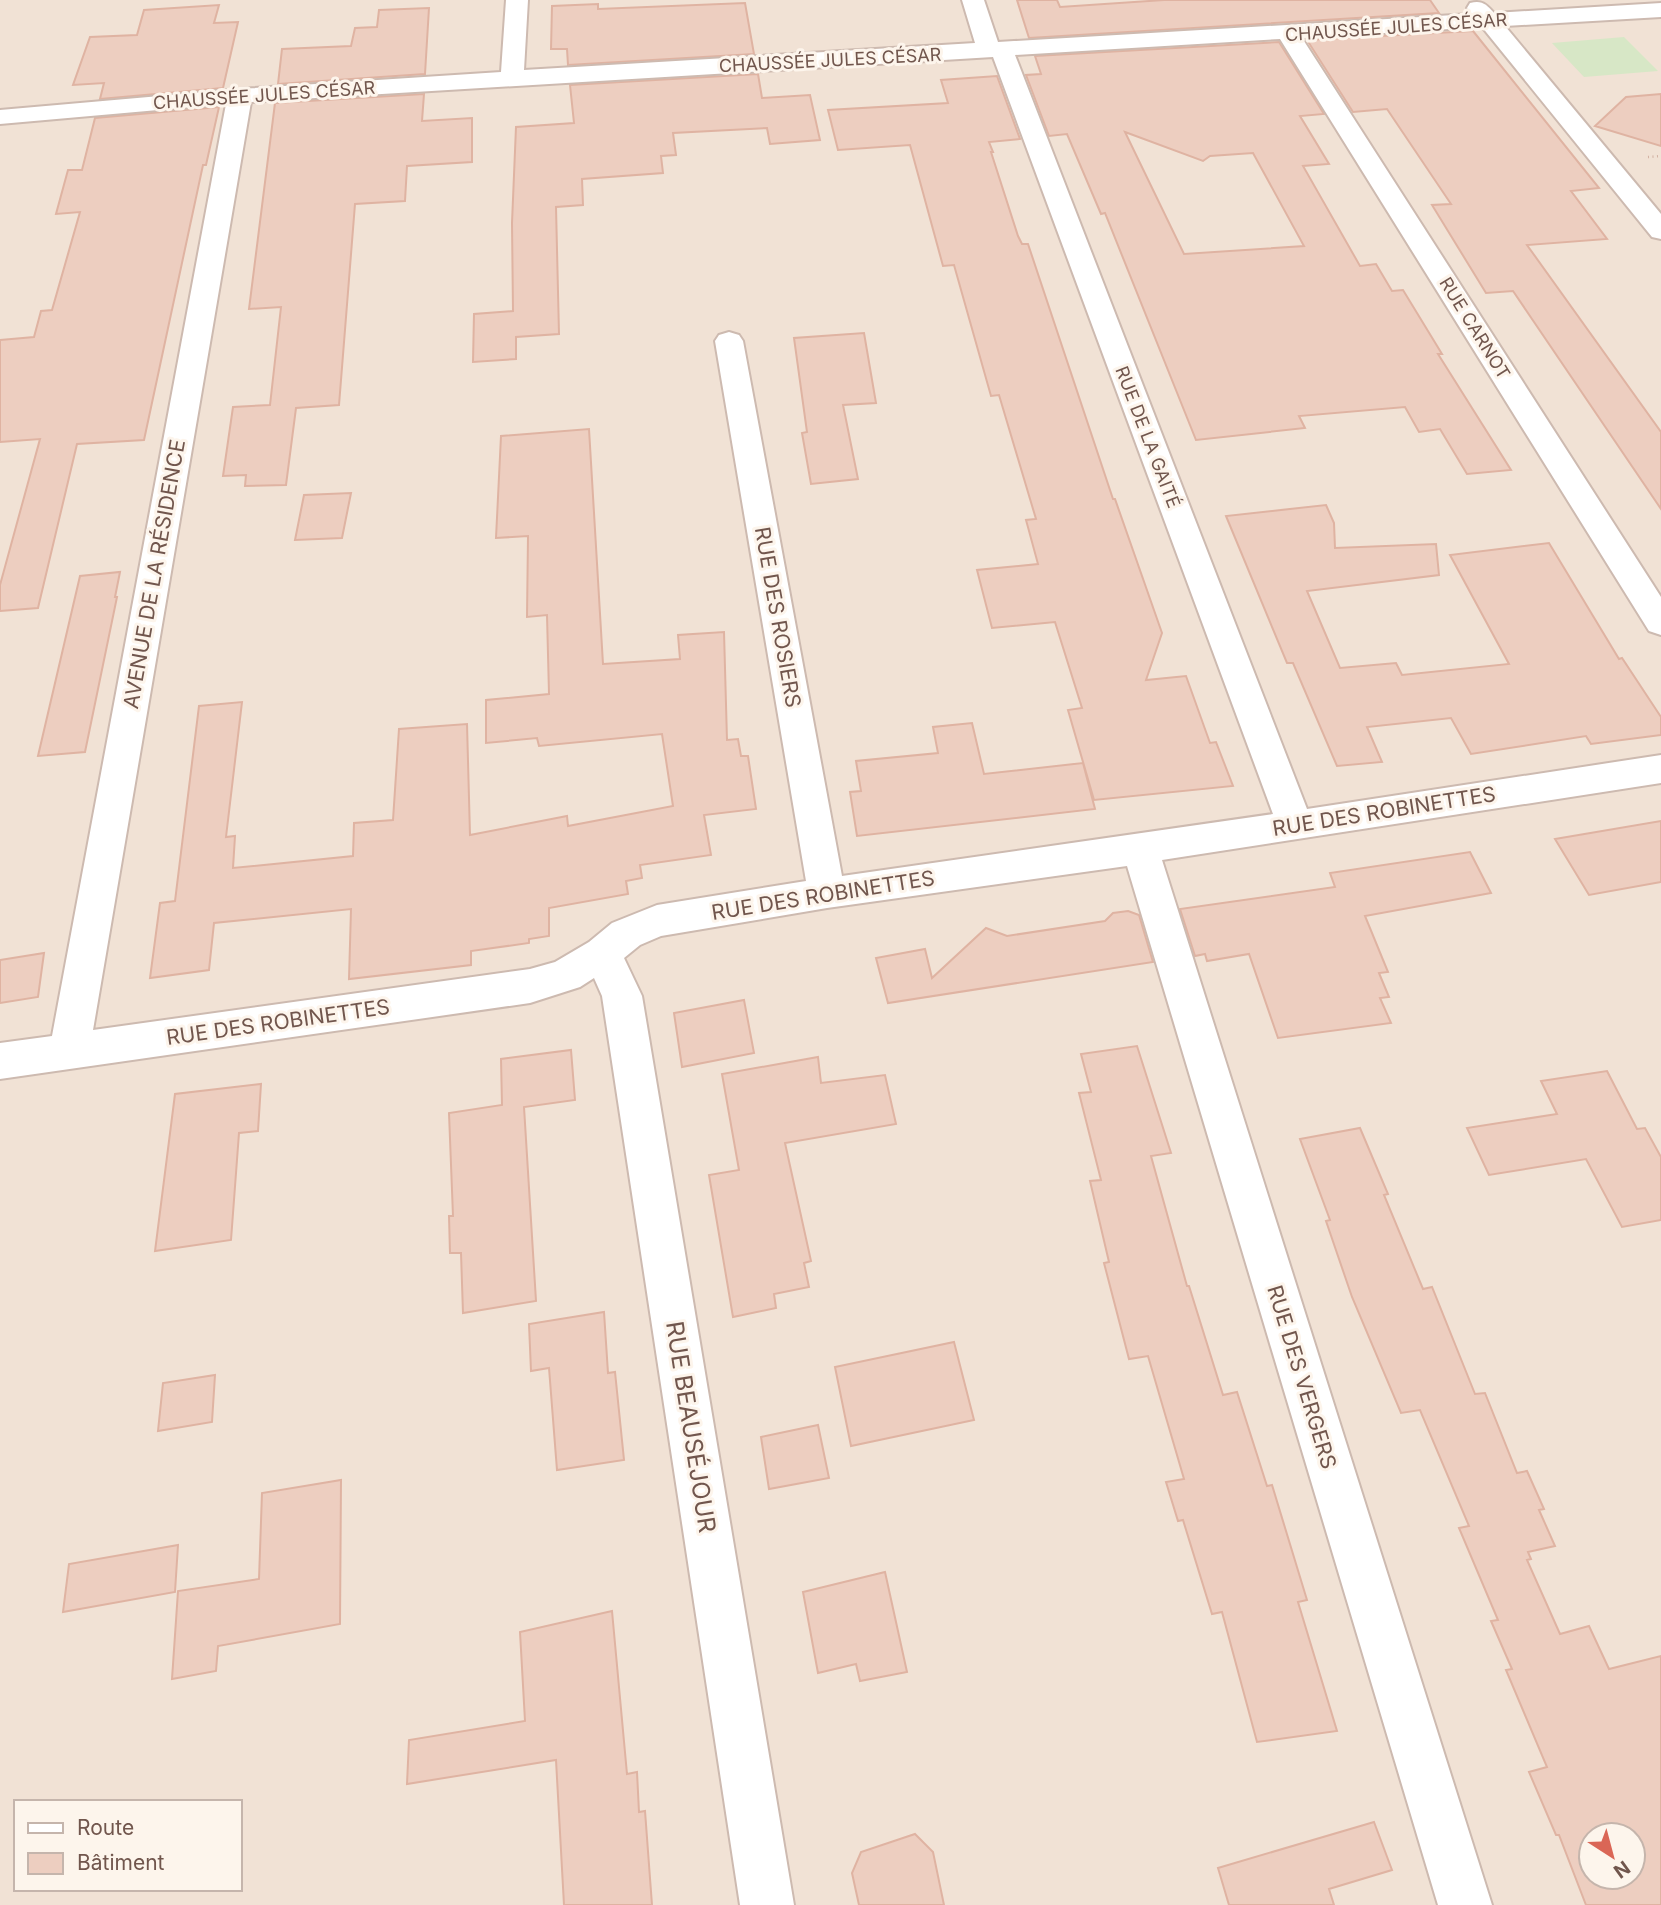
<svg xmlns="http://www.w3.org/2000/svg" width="1661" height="1905" font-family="Inter,sans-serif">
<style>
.residential{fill:#f1e2d5;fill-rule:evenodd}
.green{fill:#d7e7c6}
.building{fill:#edcec0;stroke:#dfb3a2;stroke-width:2;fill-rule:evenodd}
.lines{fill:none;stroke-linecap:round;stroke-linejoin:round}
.minor-casing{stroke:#cdbab0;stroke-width:4}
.path{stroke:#d2b1a3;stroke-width:2.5;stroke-dasharray:1 3.5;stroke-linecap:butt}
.minor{fill:#fff;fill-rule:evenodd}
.labels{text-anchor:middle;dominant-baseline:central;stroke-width:6;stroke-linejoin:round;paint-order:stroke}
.far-street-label{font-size:18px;fill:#71564d;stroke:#fdf5ec}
.street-label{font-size:21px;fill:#71564d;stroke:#fdf5ec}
.near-street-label{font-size:24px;fill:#71564d;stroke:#fdf5ec}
</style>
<rect width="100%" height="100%" fill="#faf0e6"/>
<path class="residential" d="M0,0h1661v1905h-1661zM16,1802h224v87h-224zM1591,1835h42v42h-42z"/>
<path class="green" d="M1624,37l34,34 -74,6 -32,-34z"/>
<path class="building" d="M1017,0h40l3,7 104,-7h266l9,13 -410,25z
M745,3l9,51 -186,11 -1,-16h-16l1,-43 46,-2v5z
M219,5l-5,18 24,-1 -15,66 -123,11 4,-16 -31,2 17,-48 47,-2 7,-25z
M429,8l-4,66 -147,10 4,-35 69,-3 4,-18 22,-1 2,-17z
M1473,31l126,157 -28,3 36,48 -80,6 134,187v77l-148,-218 -27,2 -54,-88 19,-1 -64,-95 -34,3 -46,-72z
M1279,42l45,72 -24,2 29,48 -26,2 57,100 16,-2 16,27 11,-1 39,64h-4l73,116 -44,4 -27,-45 -21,3 -14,-25 -106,9 6,12 -109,12 -91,-227 -4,1 -34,-80 -18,2 -23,-61 15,-1 -6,-18zM1125,132l78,29 7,-5 43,-3 51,93 -120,8z
M758,74l4,24 48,-3 10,45 -50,4 -3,-16 -94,5 3,22 -15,1 2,17 -81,6 1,26 -27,2 3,127 -43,3v22l-43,3 1,-48 39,-3 -1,-88 4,-96 58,-4 -4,-38z
M997,76l23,63 -31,3 4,10h-2l27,84 4,8h6l85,255h2l47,134 -16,47 40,-4 24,67 6,-1 17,44 -139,14 -26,-90 14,-2 -27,-86 -63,6 -15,-58 61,-6 -12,-44 10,-1 -37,-124 -8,1 -37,-131 -11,1 -33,-121 -72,5 -10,-40 120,-7 -7,-23z
M424,94l-2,27 50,-3v44l-65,4 -2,35 -50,3 -16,201 -43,3 -10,77 -41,1 1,-11 -23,1 10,-69 37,-2 11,-98 -32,2 26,-206z
M1661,94v52l-66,-20 31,-29z
M219,107l-13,58h-3l-59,275 -67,4 -39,164 -38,3v-26l40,-146 -40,3v-102l34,-3 7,-26 11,-1 28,-98 -24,2 12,-44h14l13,-52z
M864,333l12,70 -33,2 15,74 -47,5 -9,-51 5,-1 -13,-94z
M589,429l14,235 77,-5 -2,-24 46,-3 3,108 11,-1 3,17h7l8,53 -52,6 7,40 -71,10 2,13 -16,3 2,13 -79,14v28l-20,3v4l-58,8v14l-122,14 2,-70 -137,14 -5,47 -59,8 10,-75 15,-2 24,-195 43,-4 -16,135 9,-1 -2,32 120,-12 1,-33 39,-3 6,-91 68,-5 3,111 97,-19 1,10 105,-20 -11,-72 -123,12 -2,-8 -51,5v-43l63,-6 -2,-79 -20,2 1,-81 -32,2 5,-102z
M351,493l-9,45 -47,2 9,-45z
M1326,505l8,18 1,25 101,-4 3,31 -132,16 33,77 56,-5 6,12 107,-11 -59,-109 99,-12 70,116 3,-1 39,59v18l-70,9 -5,-8 -115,18 -20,-36 -84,9 15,35 -45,4 -44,-103h-6l-61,-147z
M120,572l-5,25h2l-32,155 -47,4 42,-180z
M972,723l12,51 99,-11 12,46 -238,27 -7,-44 11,-1 -5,-30 82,-8 -5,-26z
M1661,821v61l-72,13 -34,-56z
M1470,852l21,41 -126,23 23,56 -9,1 10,24 -9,1 11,25 -113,15 -29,-84 -42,7 -2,-7 -10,2 -15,-47 155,-22 -5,-14z
M1128,911l11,4 14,47 -265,41 -12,-45 49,-9 7,29 54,-50 21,8 98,-15 8,-8z
M44,953l-6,44 -38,6v-43z
M744,1000l10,53 -72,14 -8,-54z
M1137,1046l34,107 -20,3 36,130h2l34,109 14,-3 30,94 5,-1 35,115 -9,2 39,129 -80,11 -35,-130 -10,2 -29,-94 -5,1 -12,-39 18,-3 -36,-123 -19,3 -25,-96 5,-1 -19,-81 11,-1 -22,-87 12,-1 -10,-38z
M571,1050l4,50 -51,7 12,194 -73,12 -2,-60h-11l-1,-37h4l-4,-103 53,-8 -1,-46z
M818,1057l3,26 64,-8 11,49 -111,19 26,118 -7,2 5,24 -35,7 2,14 -43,9 -24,-142 30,-5 -17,-96z
M1607,1071l30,58 8,-1 16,29v63l-39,7 -36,-68 -97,16 -22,-47 90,-14 -16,-33z
M261,1084l-3,47 -19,2 -8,107 -76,11 20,-157z
M1360,1128l28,66 -4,1 39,94 9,-2 43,107 10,-1 32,80 10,-2 17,38 -5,1 16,36 -27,6 3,7 -4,1 33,74 29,-8 20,43 52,-13v249h-75l-27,-70h-3l-27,-63 18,-5 -41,-97 6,-1 -21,-48 7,-1 -39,-92 10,-2 -49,-116 -19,3 -49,-116 -26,-76 4,-1 -30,-81zM1591,1835h42v42h-42z
M604,1312l4,61 7,-1 9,88 -67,10 -8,-102 -18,3 -2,-47z
M954,1342l20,78 -123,26 -16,-79z
M215,1375l-3,47 -54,9 5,-48z
M818,1425l11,53 -60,11 -8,-52z
M341,1480l-1,144 -122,22 -2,25 -44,8 6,-88 81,-12 3,-86z
M178,1545l-3,47 -112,20 6,-48z
M885,1572l22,100 -47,9 -4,-17 -38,9 -15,-81z
M612,1611l15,163 10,-2 2,40 6,-1 7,94h-88l-8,-145 -149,24 2,-44 116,-19 -5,-89z
M1374,1822l18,48 -63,19 5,16h-105l-11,-37z
M915,1834l18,18 11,53h-85l-7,-32 9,-21z"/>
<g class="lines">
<defs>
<path id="minor" d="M506,0h22l-4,70 451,-27 -13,-43h22l14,42 473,-28 -4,-6 3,-5c12,-3 16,1 24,10l167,-10v14l-156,9 156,188v25l-9,-2 -170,-210 -180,11 359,559v38l-12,-4 -369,-592 -265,16 292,754 354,-54v28l-499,77 330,1045h-54l-311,-1039 -300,42 -166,28 -21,9 -16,13 18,38 152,909h-54l-138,-909 -8,-18 -14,9 -50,16 -530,76v-36l52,-7 174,-932 -226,20v-14l240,-21 261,-17zM993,57l280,757 -431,62 -99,-535 -4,-6 -10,-3 -10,3 -4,6 91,540 -149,24 -45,18 -23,19 -34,20 -25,7 -437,61 158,-928z"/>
</defs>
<use href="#minor" class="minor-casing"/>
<path class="path" d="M1648,157l13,-1"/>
<use href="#minor" class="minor"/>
</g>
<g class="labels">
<g class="far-street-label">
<text transform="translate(1396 27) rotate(-4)">CHAUSSÉE JULES CÉSAR</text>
<text transform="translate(830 60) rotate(-3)">CHAUSSÉE JULES CÉSAR</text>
<text transform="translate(264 95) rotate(-4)">CHAUSSÉE JULES CÉSAR</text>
<text transform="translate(1475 328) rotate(58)">RUE CARNOT</text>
<text transform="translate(1148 437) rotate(69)">RUE DE LA GAITÉ</text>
</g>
<g class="street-label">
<text transform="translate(154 574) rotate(-80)">AVENUE DE LA RÉSIDENCE</text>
<text transform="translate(778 617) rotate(80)">RUE DES ROSIERS</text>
<text transform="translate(1384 811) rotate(-9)">RUE DES ROBINETTES</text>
<text transform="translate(823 895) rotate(-9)">RUE DES ROBINETTES</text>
<text transform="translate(278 1022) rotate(-8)">RUE DES ROBINETTES</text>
<text transform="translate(1302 1377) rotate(73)">RUE DES VERGERS</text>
</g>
<g class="near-street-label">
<text transform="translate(691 1427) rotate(81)">RUE BEAUSÉJOUR</text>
</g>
</g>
<rect x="14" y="1800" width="228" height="91" fill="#fdf5ec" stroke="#c5b5ac" stroke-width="2"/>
<rect x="28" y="1823" width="35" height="10" fill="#ffffff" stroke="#c5b5ac" stroke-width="2"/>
<text x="77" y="1835" font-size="21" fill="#71564d">Route</text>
<rect x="28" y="1853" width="35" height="21" fill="#edcec0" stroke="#c5b5ac" stroke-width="2"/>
<text x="77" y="1870" font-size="21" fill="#71564d">Bâtiment</text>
<g transform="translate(1612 1856) rotate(144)"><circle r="33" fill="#fdf5ec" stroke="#c5b5ac" stroke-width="2"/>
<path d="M0-5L12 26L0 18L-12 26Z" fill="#da6656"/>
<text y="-10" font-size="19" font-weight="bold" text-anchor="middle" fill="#71564d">N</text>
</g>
</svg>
